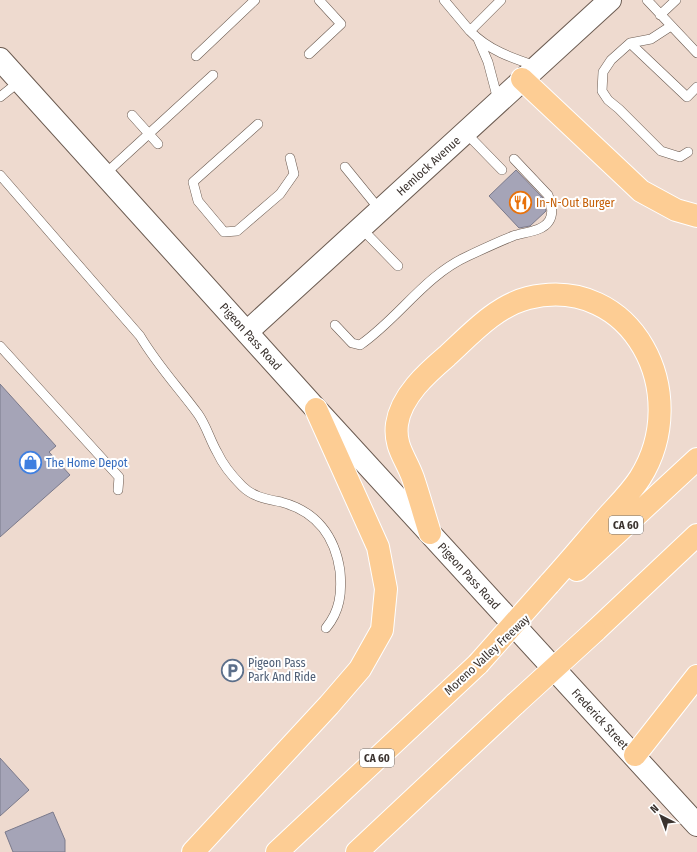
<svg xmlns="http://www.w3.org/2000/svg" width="697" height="852" font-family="'Fira Sans Condensed',sans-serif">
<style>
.building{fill:#a5a4b7;stroke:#7b7a8b}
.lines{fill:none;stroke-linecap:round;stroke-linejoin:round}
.lane-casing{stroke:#6b5b51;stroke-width:10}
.secondary-casing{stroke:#6b5b51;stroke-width:24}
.highway-casing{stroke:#fff;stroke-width:24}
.lane{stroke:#fff;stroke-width:9}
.secondary{stroke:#fff;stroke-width:22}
.highway{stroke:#fdcd94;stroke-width:22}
.highway-bridge-casing{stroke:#fff;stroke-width:24;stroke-linecap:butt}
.highway-bridge{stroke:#fdcd94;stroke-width:22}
.labels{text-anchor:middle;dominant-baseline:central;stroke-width:4;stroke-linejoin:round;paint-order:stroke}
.shield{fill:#fff;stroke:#75706d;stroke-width:1}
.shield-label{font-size:11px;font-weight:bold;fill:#3a322e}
.street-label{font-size:12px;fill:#3a322e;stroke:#fff}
.food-label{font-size:12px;fill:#c56008;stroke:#fff;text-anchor:start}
.shop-label{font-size:12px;fill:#366cbe;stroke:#fff;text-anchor:start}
.service-label{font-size:12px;fill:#4e5e75;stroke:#fff;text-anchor:start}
</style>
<rect width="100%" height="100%" fill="#eedacf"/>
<path class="building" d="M516,170l27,28 3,13 -16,15 -11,2 -30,-32z
M0,384l56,62 -7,6 21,23 -70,62z
M0,758l29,32 -29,26z
M53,812l12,28v12h-52l-8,-20z"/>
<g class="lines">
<defs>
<path id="lane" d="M444,0l26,31
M501,0l-31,31c18,19 42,27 66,35
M647,0l50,53
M660,15l16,-15
M671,26l-20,13 -21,4 -19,17 -8,12 -1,19 6,9 11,9 42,42 19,6 8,-5
M478,39l10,23 10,38
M630,43l57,54 10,-10
M309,54l32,-30 -22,-24
M196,56l59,-56
M0,97l20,-16
M132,115l26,29
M258,124l-65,58 5,19 26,31 13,-1 43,-37 14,-20 -4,-16
M465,132l37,38
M345,167l35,43
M105,174l108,-99
M0,175l140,161c18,30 38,51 58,78 8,11 12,26 19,38 6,13 15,24 25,34 11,11 24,13 39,16 35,9 54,34 59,69 2,22 0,40 -14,57
M361,228l37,38
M335,325l17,18 8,2c39,-27 64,-69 108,-89 15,-7 30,-14 45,-20 11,-4 29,-4 36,-15 5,-7 2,-19 -1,-26l-34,-36
M0,346l119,131 -1,13"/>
<g id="secondary">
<path id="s1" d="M0,59l316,350 381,416"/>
<path id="s2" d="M247,332l363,-332"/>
</g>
<path id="highway" d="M522,79l119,112 35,19 21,6
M430,533c-6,-19 -11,-37 -17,-55 -7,-20 -19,-31 -16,-54 4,-28 30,-51 50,-68 23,-21 49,-50 81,-58 105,-25 165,96 112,180 -9,14 -21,26 -32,38 -20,23 -39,46 -59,68
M577,570l120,-111
M595,631l102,-96
M635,755l62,-79
M193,852l136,-147 31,-36 22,-39 4,-41 -8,-42 -62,-138
M277,852l201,-188
M357,852l158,-148"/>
</defs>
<use href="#lane" class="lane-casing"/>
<use href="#secondary" class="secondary-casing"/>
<use href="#highway" class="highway-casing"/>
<use href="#lane" class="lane"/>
<use href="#secondary" class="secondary"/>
<use href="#highway" class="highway"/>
<defs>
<path id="highway-bridge" d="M478,664l71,-80
M515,704l80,-73"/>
</defs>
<use href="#highway-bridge" class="highway-bridge-casing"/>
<use href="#highway-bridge" class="highway-bridge"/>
</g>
<defs>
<symbol id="restaurant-ring" viewBox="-11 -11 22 22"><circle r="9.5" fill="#fff" stroke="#e8710a" stroke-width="1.5"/><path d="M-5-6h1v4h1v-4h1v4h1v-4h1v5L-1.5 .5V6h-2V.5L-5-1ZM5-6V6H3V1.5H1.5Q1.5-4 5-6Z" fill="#e8710a"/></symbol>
<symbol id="shop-ring" viewBox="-11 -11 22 22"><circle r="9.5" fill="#fff" stroke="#3f7fe0" stroke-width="1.5"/><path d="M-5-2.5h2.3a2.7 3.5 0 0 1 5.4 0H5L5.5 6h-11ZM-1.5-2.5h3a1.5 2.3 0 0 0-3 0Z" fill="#3f7fe0"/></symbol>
<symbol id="parking-ring" viewBox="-11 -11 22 22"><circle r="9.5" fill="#fff" stroke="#5c6f8a" stroke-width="1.5"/><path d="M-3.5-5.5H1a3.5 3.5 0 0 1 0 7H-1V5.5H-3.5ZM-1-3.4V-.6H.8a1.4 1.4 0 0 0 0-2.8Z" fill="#5c6f8a"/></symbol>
</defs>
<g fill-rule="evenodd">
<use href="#restaurant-ring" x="508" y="190" width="25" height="25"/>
<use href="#shop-ring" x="18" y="450" width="25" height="25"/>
<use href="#parking-ring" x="220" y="658" width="25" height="25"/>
</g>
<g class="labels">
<g class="shield">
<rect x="609" y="516" width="34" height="18" rx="3"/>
<rect x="360" y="749" width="34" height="18" rx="3"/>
</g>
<g class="shield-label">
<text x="626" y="525">CA 60</text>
<text x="377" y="758">CA 60</text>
</g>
<g class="street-label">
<text stroke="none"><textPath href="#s2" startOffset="246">Hemlock Avenue</textPath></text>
<text stroke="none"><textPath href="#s1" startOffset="374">Pigeon Pass Road</textPath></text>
<text stroke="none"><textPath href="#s1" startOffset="698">Pigeon Pass Road</textPath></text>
<text transform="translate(487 655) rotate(-43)">Moreno Valley Freeway</text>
<text stroke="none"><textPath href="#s1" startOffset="892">Frederick Street</textPath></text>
</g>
<g class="food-label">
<text x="536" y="203">In-N-Out Burger</text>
</g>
<g class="shop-label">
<text x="46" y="463">The Home Depot</text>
</g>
<g class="service-label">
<text x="248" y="663">Pigeon Pass<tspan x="248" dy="14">Park And Ride</tspan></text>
</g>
</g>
<g transform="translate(661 816) rotate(318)" stroke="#ffffff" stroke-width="3" paint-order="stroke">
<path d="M0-3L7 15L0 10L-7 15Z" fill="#3a322e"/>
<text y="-6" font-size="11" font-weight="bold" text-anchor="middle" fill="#3a322e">N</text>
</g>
</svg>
